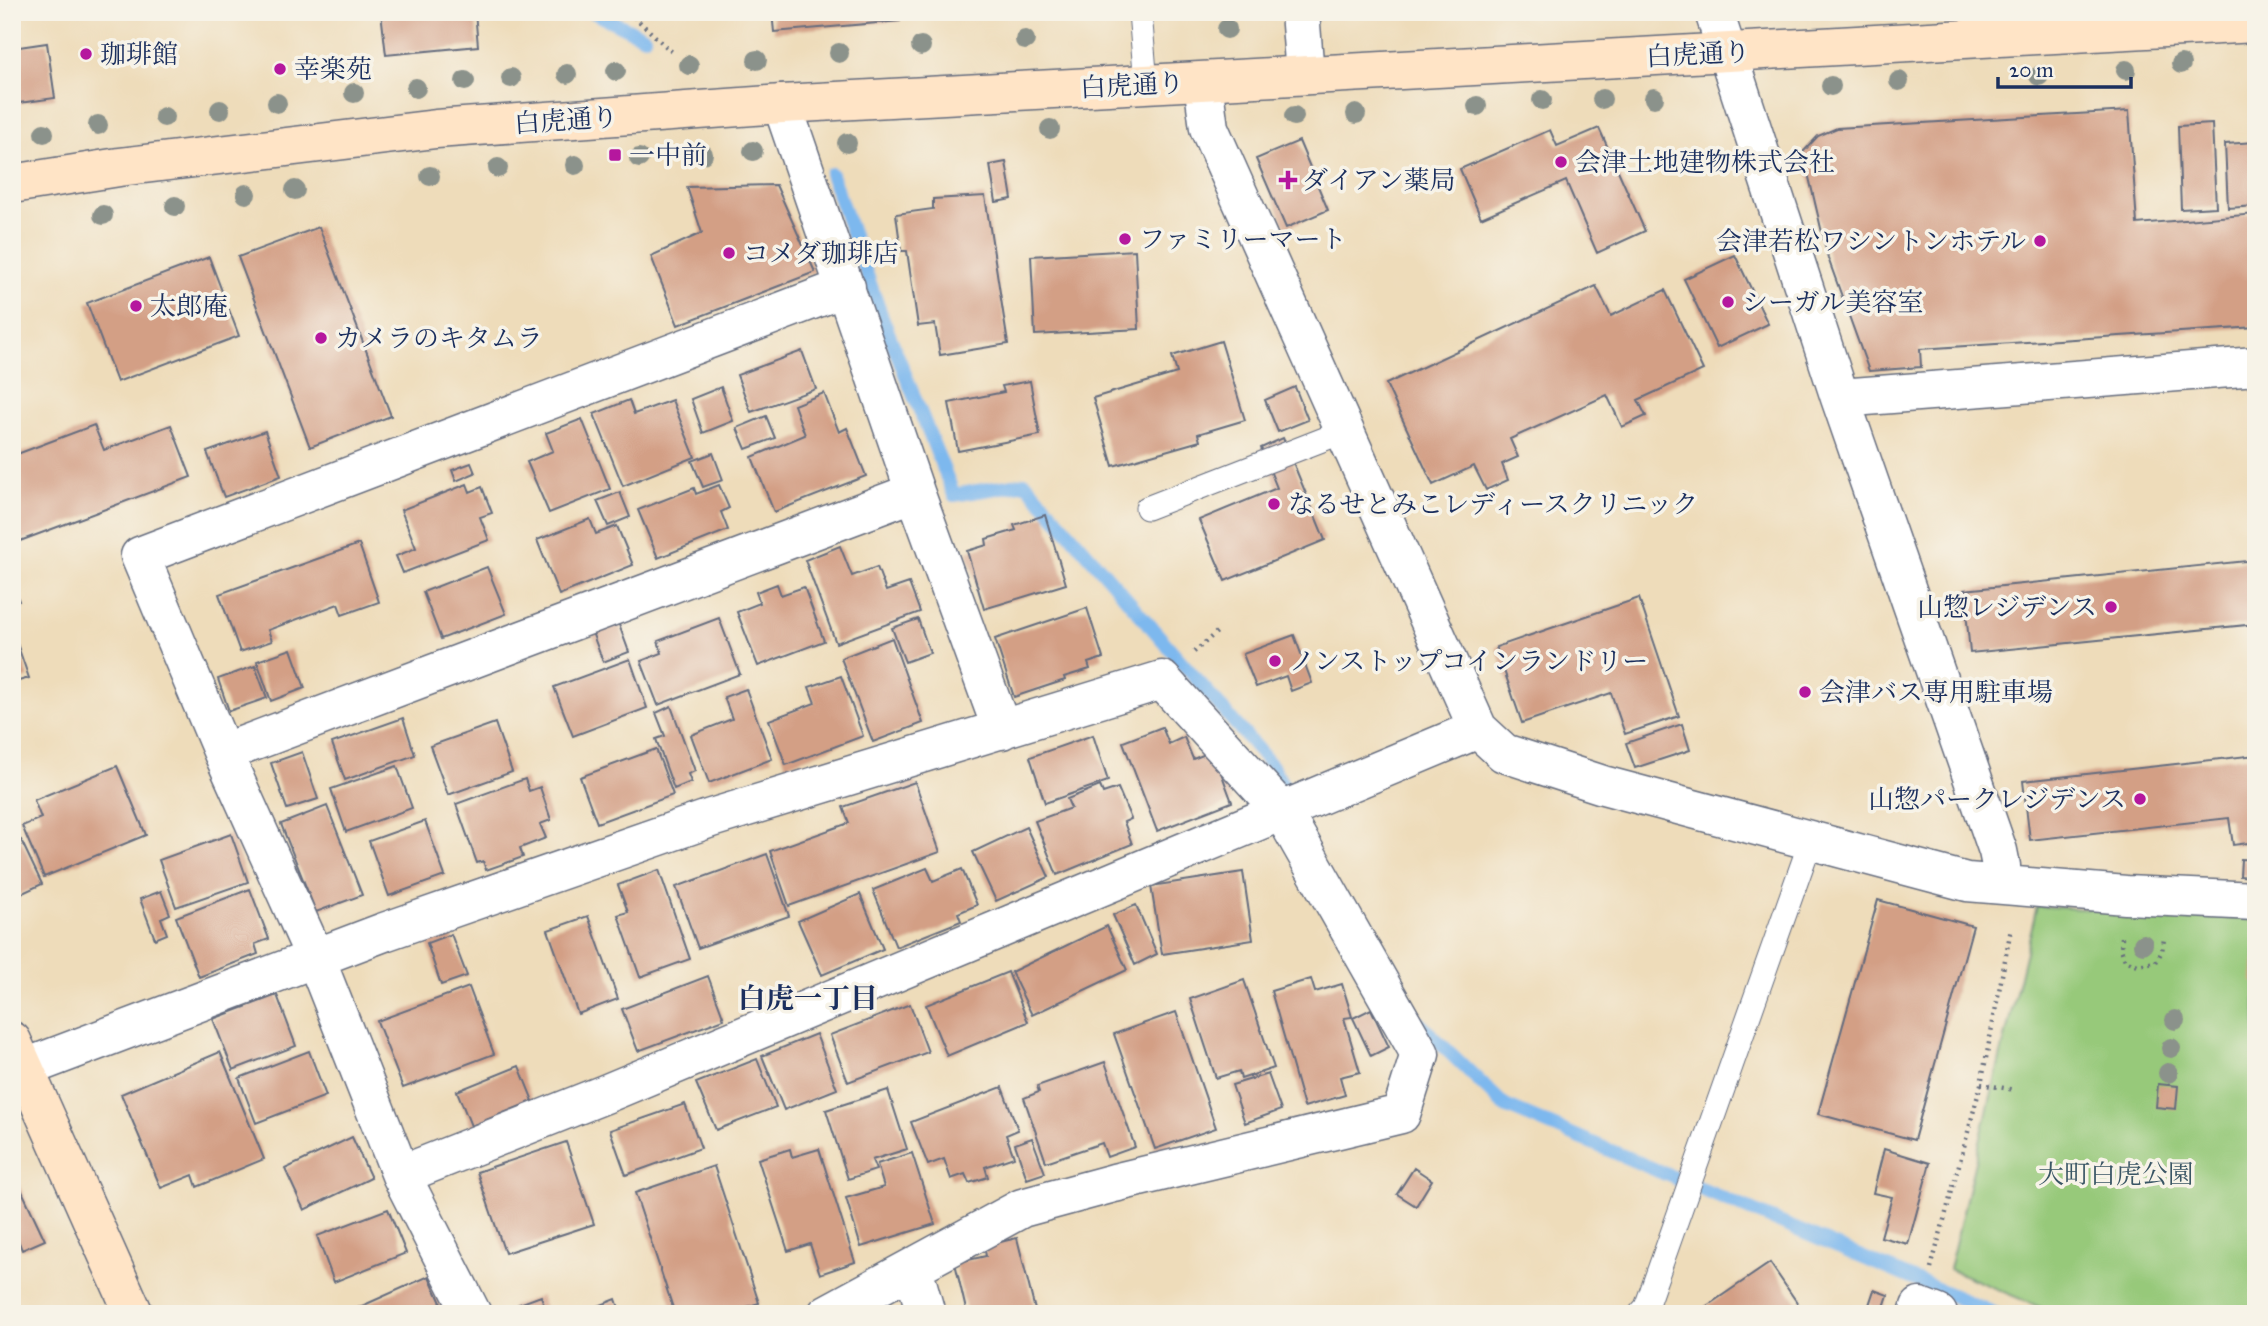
<svg xmlns="http://www.w3.org/2000/svg" width="2268" height="1326" font-family="'IM FELL Great Primer','Noto Serif JP',serif">
<style>
.park{fill:#97c97a;stroke:#597c6c;stroke-width:2}
.lines{fill:none;stroke-linecap:round;stroke-linejoin:round}
.stream{stroke:#7db8ee;stroke-width:14}
.building{fill:#d39f85}
.lane-casing{stroke:#656c7e;stroke-width:25}
.street-casing{stroke:#656c7e;stroke-width:41}
.secondary-casing{stroke:#656c7e;stroke-width:41}
.path{stroke:#656c7e;stroke-width:4.5;stroke-dasharray:2 5;stroke-linecap:butt}
.lane{stroke:#fff;stroke-width:23}
.street{stroke:#fff;stroke-width:38}
.secondary{stroke:#ffe4c6;stroke-width:38}
.tree{fill:#8b928b}
.poi-dot{fill:#b5179e;stroke:#f7f3e8;stroke-width:2.5}
.labels{text-anchor:middle;dominant-baseline:central;stroke-width:7;stroke-linejoin:round;paint-order:stroke}
.poi-label{font-size:26px;fill:#1b2f5e;stroke:#f7f3e8;text-anchor:start}
.street-label{font-size:26px;fill:#1b2f5e;stroke:#f7f3e8}
.park-label{font-size:26px;fill:#3a5665;stroke:#f7f3e8}
.neighbourhood-label{font-size:28px;font-weight:bold;fill:#1b2f5e;stroke:#f7f3e8}
</style>
<rect width="100%" height="100%" fill="#f7f3e8"/>
<filter id="ink" filterUnits="userSpaceOnUse"><feTurbulence type="fractalNoise" baseFrequency=".0143" numOctaves="2"/><feDisplacementMap in="SourceGraphic" scale="14" xChannelSelector="R" yChannelSelector="G"/><feConvolveMatrix kernelMatrix="1 2 1 2 8 2 1 2 1" color-interpolation-filters="sRGB"/></filter>
<filter id="wash" filterUnits="userSpaceOnUse"><feTurbulence type="fractalNoise" baseFrequency=".00686" numOctaves="4" result="noise"/><feDisplacementMap in="SourceGraphic" scale="28" xChannelSelector="R" yChannelSelector="G"/><feGaussianBlur stdDeviation="1.57" result="paint"/><feColorMatrix in="noise" values="0 0 0 0 0 0 0 0 0 0 0 0 0 0 0 0 0 1.4 0 .05"/><feComposite in="paint" operator="in"/></filter>
<g filter="url(#wash)">
<rect width="100%" height="100%" fill="#eedcba"/>
<path class="park" d="M2037,906l219,14v394h-200l-107,-45z"/>
<g class="lines">
<path class="stream" d="M593,12l51,25
M831,174l51,143 72,178 72,-12 246,283 18,31
M1418,1022l87,84 491,208"/>
</g>
<g id="blocks">
<path class="building" d="M381,12h94l3,34 -92,9z
M772,12h127l1,9 -126,11z
M47,43l8,55 -43,6v-56z
M2129,111l8,113 119,-10v113l-336,22 1,18 -52,4 -41,-113 -25,-106 15,-16 19,-8z
M2212,124l4,83 -35,2 -3,-83z
M1599,128l46,103 -48,22 -31,-72 -85,37 -21,-49 90,-39 7,16z
M1299,141l29,69 -42,18 -30,-69z
M2256,142v64l-28,2 -3,-64z
M1006,162l6,37 -16,3 -6,-37z
M776,185l39,87 -137,53 -27,-69 51,-23 -15,-46z
M985,196l23,148 -68,11 -5,-31 -17,2 -11,-75h-6l-5,-37 37,-5v-10z
M319,227l72,189 -81,31 -72,-190z
M1135,250l4,79 -104,6 -4,-79z
M1735,255l33,69 -51,24 -33,-69z
M209,257l30,79 -122,46 -30,-79z
M1596,286l15,30 54,-26 38,80 -65,30 8,16 -24,11 -15,-32 -97,44 8,18 -16,7 6,16 -22,10 -12,-24 -41,19 -47,-101z
M1221,341l24,79 -47,14 2,7 -87,25 -20,-68 84,-25 -5,-17z
M802,351l14,38 -65,23 -14,-37z
M1030,381l10,54 -82,16 -9,-48 55,-11 -2,-6z
M721,387l12,34 -30,12 -12,-34z
M1295,387l13,33 -30,12 -13,-32z
M824,393l15,39 8,-4 19,48 -92,36 -22,-55 53,-22 -11,-30z
M629,400l5,14 38,-14 23,57 -72,29 -29,-72z
M766,416l9,22 -29,11 -9,-21z
M582,419l28,70 -61,24 -22,-51 26,-11 -7,-18z
M94,425l10,25 67,-25 20,52 -179,67v-88z
M265,431l16,45 -57,21 -17,-45z
M1283,438l42,102 -100,41 -26,-61 78,-32 -16,-40z
M713,453l10,27 -20,7 -11,-26z
M471,463l4,10 -19,8 -4,-11z
M467,484l3,8 12,-5 10,26 -12,4 9,23 -86,33 -7,-17 20,-8 -15,-38z
M719,485l10,23 -8,4 7,18 -70,28 -20,-48 56,-22 2,6z
M620,492l10,25 -22,9 -11,-25z
M1045,515l21,69 -82,25 -17,-58 20,-6 -1,-6 30,-9 -2,-5z
M590,519l6,15 21,-8 16,39 -74,30 -22,-55z
M359,544l20,58 -37,13 -4,-11 -70,26 4,11 -32,11 -21,-58z
M840,546l12,30 25,-9 9,24 23,-8 11,29 -84,31 -31,-83z
M2256,560v64l-286,29 -6,-63z
M487,567l19,47 -65,25 -18,-47z
M12,582l7,19 -7,2z
M777,584l4,11 23,-8 20,54 -66,25 -21,-54 23,-9 -4,-11z
M1639,598l40,118 -54,18 -14,-41 -89,30 -26,-76z
M1087,608l16,50 -15,5 2,6 -26,8 1,3 -51,17 -19,-58z
M719,618l21,56 -82,31 -17,-44 21,-8 -4,-12z
M918,619l12,34 -25,9 -13,-34z
M618,622l11,30 -26,10 -11,-30z
M12,629l17,49 -17,5z
M1294,635l18,48 -21,8 -5,-15 -30,11 -13,-33z
M892,638l31,85 -50,19 -32,-84z
M291,649l14,39 -34,13 -14,-40z
M630,659l17,49 -74,28 -19,-49z
M255,666l12,32 -38,13 -11,-32z
M841,676l22,60 -77,29 -17,-45 46,-17 -6,-16z
M746,689l26,70 -63,24 -18,-48 41,-16 -8,-22z
M671,706l24,65 -7,3 3,8 -17,7 -18,-50 9,-3 -9,-23z
M403,718l12,37 -70,25 -13,-37z
M495,723l17,49 -64,23 -18,-49z
M1682,724l8,26 -55,18 -9,-25z
M1162,727l7,17 15,-7 9,22 20,-8 19,51 -75,29 -34,-89z
M1093,735l15,46 -63,22 -15,-46z
M656,749l17,46 -76,28 -17,-46z
M302,752l16,47 -31,10 -16,-46z
M2256,755v87l-23,3 -4,-27 -199,22 -7,-59z
M117,766l29,69 -102,42 -22,-51 19,-8 -7,-18z
M397,766l15,42 -66,24 -15,-43z
M525,779l4,12 11,-4 11,33 -11,4 6,14 -26,10 3,9 -37,13 -3,-9 -6,2 -21,-59z
M915,782l25,70 -151,54 -19,-55 79,-28 -6,-16z
M1100,786l3,7 15,-5 13,31 -7,3 8,22 -75,31 -22,-54 36,-13 -4,-9z
M327,806l35,89 -46,17 -35,-88z
M425,821l20,55 -56,20 -20,-55z
M1026,827l23,50 -53,24 -23,-49z
M231,834l17,48 -72,25 -17,-47z
M21,840l21,44 -30,14v-55z
M767,854l22,62 -91,32 -22,-61z
M2241,859l15,1v17l-16,-1z
M927,868l6,13 29,-12 15,36 -19,8 3,8 -65,26 -23,-57z
M659,870l31,89 -50,18 -22,-62 10,-3 -10,-27z
M1243,872l10,68 -91,14 -11,-68z
M250,889l19,50 -14,5 3,10 -59,23 -23,-60z
M161,891l9,23 -9,4 6,16 -12,5 -15,-40z
M860,894l23,55 -61,26 -24,-54z
M1878,900l95,26 -59,214 -96,-26z
M1136,905l21,49 -22,11 -22,-50z
M588,916l30,83 -40,15 -30,-84z
M1107,926l20,44 -95,45 -21,-43z
M451,934l16,42 -26,9 -14,-42z
M2254,960h2v22h-4z
M1008,972l20,50 -81,34 -21,-51z
M708,976l16,43 -86,32 -16,-42z
M1311,979l4,13 27,-8 10,33 -8,1 16,54 -20,5 5,18 -41,12 -33,-116z
M1244,980l30,88 -33,11 -2,-8 -23,7 -26,-79z
M469,987l25,67 -91,34 -26,-67z
M277,995l19,51 -63,24 -20,-51z
M910,1004l18,48 -80,30 -18,-47z
M1371,1009l18,38 -18,9 -18,-38z
M1176,1012l40,116 -61,21 -41,-115z
M816,1034l21,55 -53,21 -22,-54z
M309,1051l17,45 -70,27 -17,-45z
M220,1052l44,107 -67,28 -4,-12 -32,13 -40,-94z
M757,1059l19,48 -60,23 -20,-47z
M1105,1062l30,85 -28,10 -5,-14 -56,19 -22,-64 15,-6 -2,-6z
M519,1066l14,35 -62,25 -14,-35z
M1268,1074l13,36 -36,13 -13,-38z
M2158,1084l20,2 -2,23 -20,-2z
M1002,1087l16,43 -12,5 8,22 -29,10 3,10 -19,6 -4,-9 -14,5 -7,-20 -16,6 -17,-43z
M888,1090l19,59 -35,11 4,10 -28,9 -22,-69z
M685,1104l16,44 -75,27 -16,-45z
M352,1137l19,41 -67,32 -19,-41z
M1032,1138l13,35 -18,6 -12,-35z
M566,1142l28,82 -89,29 -28,-81z
M790,1149l2,8 27,-8 36,113 -35,12 -10,-30 -22,7 -30,-92z
M1884,1149l46,14 -22,81 -27,-7 11,-40 -19,-4z
M912,1153l23,71 -74,23 -15,-49 38,-11 -7,-23z
M714,1166l45,137 -34,11h-50l-40,-121z
M1414,1168l18,12 -16,26 -19,-12z
M12,1170l33,70 -23,10 -5,-13 -5,2z
M388,1209l18,44 -72,29 -17,-46z
M1017,1238l19,76h-69l-12,-51 31,-7 -2,-10z
M1770,1263l35,51h-110z
M429,1276l17,38h-102z
M1874,1290l14,5 -5,15 -14,-5z
M541,1296l6,18h-34l-2,-7z
M616,1299l5,15h-43z"/>
</g>
</g>
<g filter="url(#ink)">
<use href="#blocks" fill-opacity="0" stroke="#656c7e" stroke-width="2"/>
<g class="lines">
<defs>
<path id="lane" d="M1140,12l6,72
M1147,508l198,-77
M1640,1314l6,-7 165,-467"/>
<path id="street" d="M1300,12l5,63
M1714,12l126,386 158,453 3,15v18
M1203,82l6,46 269,601 26,24 99,32 364,97 159,13 130,6
M782,104l133,388
M846,287l-706,269 83,197 92,204 86,218 204,-81 873,-365
M1840,398l416,-32
M223,753l692,-261 87,238
M12,1073l372,-141 327,-114 451,-138 120,131 138,243 -19,60 -287,69 -92,25 -195,106
M401,1175l71,139
M913,1268l13,46
M1918,1314l2,-7 18,7"/>
<path id="secondary" d="M12,184l107,-17 317,-38 346,-25 1474,-81
M12,1041l122,273"/>
</defs>
<use href="#lane" class="lane-casing"/>
<use href="#street" class="street-casing"/>
<use href="#secondary" class="secondary-casing"/>
<path class="path" d="M629,12l43,40
M1194,652l24,-21
M2122,937l-1,12 4,11 13,5 18,-3 6,-11 2,-12
M1981,1084l34,6
M1931,1268l50,-184 30,-155"/>
<use href="#lane" class="lane"/>
<use href="#street" class="street"/>
<use href="#secondary" class="secondary"/>
</g>
<g class="tree">
<circle cx="1227" cy="29" r="10"/>
<circle cx="1025" cy="40" r="10"/>
<circle cx="921" cy="46" r="10"/>
<circle cx="839" cy="53" r="10"/>
<circle cx="757" cy="60" r="10"/>
<circle cx="2181" cy="64" r="10"/>
<circle cx="689" cy="65" r="10"/>
<circle cx="2126" cy="70" r="10"/>
<circle cx="616" cy="71" r="10"/>
<circle cx="567" cy="74" r="10"/>
<circle cx="2039" cy="76" r="10"/>
<circle cx="511" cy="78" r="10"/>
<circle cx="465" cy="81" r="10"/>
<circle cx="1899" cy="81" r="10"/>
<circle cx="1831" cy="86" r="10"/>
<circle cx="416" cy="88" r="10"/>
<circle cx="354" cy="93" r="10"/>
<circle cx="1654" cy="98" r="10"/>
<circle cx="1602" cy="99" r="10"/>
<circle cx="1542" cy="100" r="10"/>
<circle cx="277" cy="103" r="10"/>
<circle cx="1477" cy="106" r="10"/>
<circle cx="220" cy="110" r="10"/>
<circle cx="1356" cy="114" r="10"/>
<circle cx="1294" cy="116" r="10"/>
<circle cx="164" cy="117" r="10"/>
<circle cx="98" cy="125" r="10"/>
<circle cx="1050" cy="129" r="10"/>
<circle cx="44" cy="133" r="10"/>
<circle cx="847" cy="143" r="10"/>
<circle cx="753" cy="151" r="10"/>
<circle cx="703" cy="154" r="10"/>
<circle cx="639" cy="158" r="10"/>
<circle cx="575" cy="165" r="10"/>
<circle cx="498" cy="168" r="10"/>
<circle cx="430" cy="176" r="10"/>
<circle cx="295" cy="190" r="10"/>
<circle cx="246" cy="194" r="10"/>
<circle cx="175" cy="206" r="10"/>
<circle cx="103" cy="215" r="10"/>
<circle cx="2143" cy="944" r="10"/>
<circle cx="2175" cy="1020" r="10"/>
<circle cx="2171" cy="1048" r="10"/>
<circle cx="2168" cy="1073" r="10"/>
</g>
</g>
<g class="poi-dot">
<circle cx="86" cy="54" r="7"/>
<circle cx="280" cy="69" r="7"/>
<rect x="608" y="148" width="14" height="14" rx="3.5"/>
<circle cx="1561" cy="162" r="7"/>
<path d="M1284.5 169.5h7v7h7v7h-7v7h-7v-7h-7v-7h7z"/>
<circle cx="1125" cy="239" r="7"/>
<circle cx="2040" cy="241" r="7"/>
<circle cx="729" cy="253" r="7"/>
<circle cx="1728" cy="302" r="7"/>
<circle cx="136" cy="306" r="7"/>
<circle cx="321" cy="338" r="7"/>
<circle cx="1274" cy="504" r="7"/>
<circle cx="2111" cy="607" r="7"/>
<circle cx="1275" cy="661" r="7"/>
<circle cx="1805" cy="692" r="7"/>
<circle cx="2140" cy="799" r="7"/>
</g>
<g class="labels">
<g class="poi-label">
<text x="100" y="54">珈琲館</text>
<text x="294" y="69">幸楽苑</text>
<text x="629" y="155">一中前</text>
<text x="1575" y="162">会津土地建物株式会社</text>
<text x="1302" y="180">ダイアン薬局</text>
<text x="1139" y="239">ファミリーマート</text>
<text x="2026" y="241" text-anchor="end">会津若松ワシントンホテル</text>
<text x="743" y="253">コメダ珈琲店</text>
<text x="1742" y="302">シーガル美容室</text>
<text x="150" y="306">太郎庵</text>
<text x="335" y="338">カメラのキタムラ</text>
<text x="1288" y="504">なるせとみこレディースクリニック</text>
<text x="2097" y="607" text-anchor="end">山惣レジデンス</text>
<text x="1289" y="661">ノンストップコインランドリー</text>
<text x="1819" y="692">会津バス専用駐車場</text>
<text x="2126" y="799" text-anchor="end">山惣パークレジデンス</text>
</g>
<g class="street-label">
<text transform="translate(1698 54) rotate(-3)">白虎通り</text>
<text transform="translate(1132 85) rotate(-3)">白虎通り</text>
<text transform="translate(566 120) rotate(-4)">白虎通り</text>
</g>
<g class="park-label">
<text x="2116" y="1174">大町白虎公園</text>
</g>
<g class="neighbourhood-label">
<text x="808" y="998">白虎一丁目</text>
</g>
</g>
<rect width="2268" height="1326" fill="none" stroke="#f7f3e8" stroke-width="42"/>
<path d="M1998 77v10h133v-10" fill="none" stroke="#1b2f5e" stroke-width="3.5"/>
<text x="2009" y="77" font-size="21" fill="#1b2f5e" stroke="#f7f3e8" stroke-width="5" paint-order="stroke">20 m</text>
</svg>
